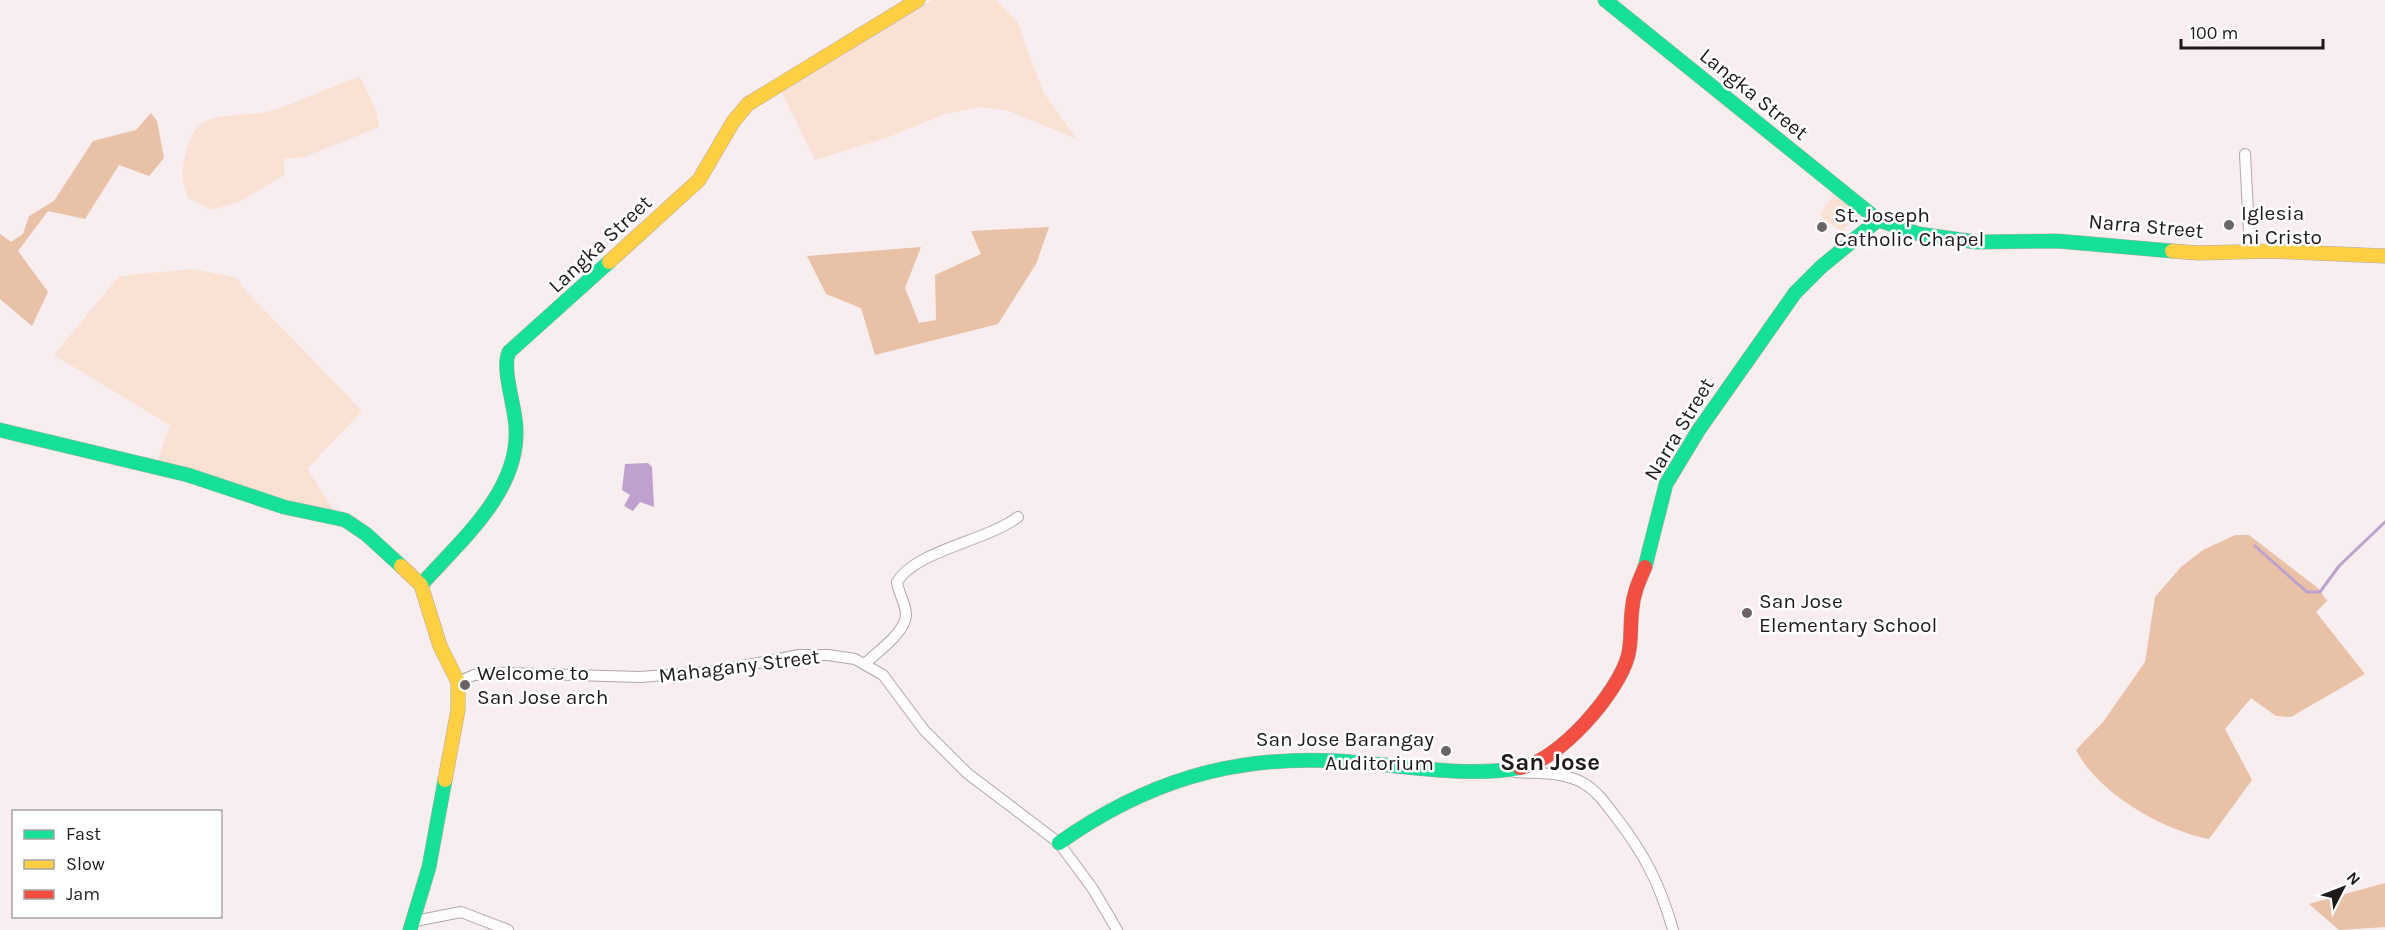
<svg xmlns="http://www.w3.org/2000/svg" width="2385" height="930" font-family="Karla,sans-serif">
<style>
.green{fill:#f9e1d4}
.forest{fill:#e8c1a6}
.water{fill:#bda1ce}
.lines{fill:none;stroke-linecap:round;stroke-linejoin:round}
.stream{stroke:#bda1ce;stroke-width:3}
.street-casing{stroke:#b0a8a9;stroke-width:12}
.fast-casing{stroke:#b0a8a9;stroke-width:15}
.slow-casing{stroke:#b0a8a9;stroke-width:15}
.jam-casing{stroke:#b0a8a9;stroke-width:15}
.street{stroke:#fefcfd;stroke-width:10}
.fast{stroke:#16e098;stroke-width:14}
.slow{stroke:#ffcf43;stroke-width:14}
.jam{stroke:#f24e42;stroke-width:14}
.poi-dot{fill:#6b6365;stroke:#fff;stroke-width:2}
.labels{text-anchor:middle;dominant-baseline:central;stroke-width:5;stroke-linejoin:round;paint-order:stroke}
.street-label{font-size:21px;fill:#1f191a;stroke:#fff}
.poi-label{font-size:21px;fill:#1f191a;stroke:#fff;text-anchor:start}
.quarter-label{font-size:24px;font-weight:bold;fill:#1f191a;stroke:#fff}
</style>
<rect width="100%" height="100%" fill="#f8edef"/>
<path class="green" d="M932,0h64l21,21 26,71 34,47 -68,-28 -28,-4 -36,7 -56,23 -74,23 -33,-67z
M360,77l16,33 3,17 -75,30 -21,2 2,16 -46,27 -28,8 -23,-12c-7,-22 -7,-27 -1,-49 11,-46 52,-28 87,-39 29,-9 56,-24 86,-33z
M1834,195l23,17 -15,20 -23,-17z
M193,269l44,9 9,13 116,120 -55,58 29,44 -52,-11 -126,-42 12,-35 -116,-70 65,-79z"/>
<path class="forest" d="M151,113l6,8 7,37 -15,18 -30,-11 -34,54 -37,-8 -30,40 30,41 -16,34 -32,-27v-65l11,8 12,-8 6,-18 25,-15 39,-60 43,-11z
M1049,227l-13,37 -38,60 -123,31 -14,-47 -35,-14 -19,-38 114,-9 -16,41 14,35 17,-3 -1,-45 46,-21 -10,-23z
M2235,535h14l70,54 8,12 -11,11 49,62 -74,43 -15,-1 -25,-18 -26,31 27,51 -43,59c-47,-9 -111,-46 -133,-89l27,-28 42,-60 10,-65 26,-30 22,-17z
M2385,883v44l-46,3 -30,-26z"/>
<path class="water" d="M648,463l4,4 2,40 -14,-5 -7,9 -9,-5 6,-11 -8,-5 3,-26z"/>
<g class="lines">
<path class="stream" d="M2255,546l52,46h13l19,-26 46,-44"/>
<defs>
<path id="street" d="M2245,154l5,97
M866,663c12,-12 39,-30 40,-48 0,-12 -8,-22 -9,-33 18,-31 89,-41 121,-65
M458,682l16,-7 30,-2 136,4 77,-6 82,-16h29l27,4 28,16 41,55 43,43 92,70 34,46 24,41
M1515,772c23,2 47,-1 68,11 13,7 23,21 32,33 29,37 45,68 58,114
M415,921l46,-9 47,18"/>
<path id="fast" d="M1605,0l273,220 41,14 57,8 81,-1 115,10
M0,430l188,45 96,32 61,13 21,14 35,32
M1645,567l21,-83 32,-53 97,-138 26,-26 57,-47
M421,585c39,-44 98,-93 95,-156 0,-21 -15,-60 -7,-77l100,-90
M1059,843c86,-61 173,-88 279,-82 61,3 121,17 182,7
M410,930l19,-63 16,-87"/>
<path id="slow" d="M2172,251l27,2 71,-2 115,5
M609,262l90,-82 34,-58 15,-18 170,-104
M401,566l20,19 19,61 18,36v28l-13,70"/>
<path id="jam" d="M1520,768c39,-7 98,-75 108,-112 4,-15 2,-31 4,-46 1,-16 7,-29 13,-43"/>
</defs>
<use href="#street" class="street-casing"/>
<use href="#fast" class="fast-casing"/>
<use href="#slow" class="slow-casing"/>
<use href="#jam" class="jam-casing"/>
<use href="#street" class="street"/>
<use href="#fast" class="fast"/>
<use href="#slow" class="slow"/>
<use href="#jam" class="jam"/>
</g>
<g class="poi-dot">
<circle cx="2229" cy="225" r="6"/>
<circle cx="1822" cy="227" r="6"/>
<circle cx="1747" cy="613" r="6"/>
<circle cx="465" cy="685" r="6"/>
<circle cx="1446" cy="751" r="6"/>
</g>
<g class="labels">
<g class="street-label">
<text transform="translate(1754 94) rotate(39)">Langka Street</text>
<text transform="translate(2146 226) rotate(5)">Narra Street</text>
<text transform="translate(600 244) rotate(-43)">Langka Street</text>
<text transform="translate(1679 429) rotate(-59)">Narra Street</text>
<text transform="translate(739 666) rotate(-7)">Mahagany Street</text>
</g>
<g class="poi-label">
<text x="2241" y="213">Iglesia<tspan x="2241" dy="24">ni Cristo</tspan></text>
<text x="1834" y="215">St. Joseph<tspan x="1834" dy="24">Catholic Chapel</tspan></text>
<text x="1759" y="601">San Jose<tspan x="1759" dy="24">Elementary School</tspan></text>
<text x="477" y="673">Welcome to<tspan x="477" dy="24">San Jose arch</tspan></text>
<text x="1434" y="739" text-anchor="end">San Jose Barangay<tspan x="1434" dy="24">Auditorium</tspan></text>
</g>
<g class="quarter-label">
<text x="1550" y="762">San Jose</text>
</g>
</g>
<rect x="12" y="810" width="210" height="108" fill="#ffffff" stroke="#a5a3a3" stroke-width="1.5"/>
<rect x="24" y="830" width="30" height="9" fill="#16e098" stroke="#a5a3a3" stroke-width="1.5"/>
<text x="66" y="840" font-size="18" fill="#1f191a">Fast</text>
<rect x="24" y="860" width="30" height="9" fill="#ffcf43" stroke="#a5a3a3" stroke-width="1.5"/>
<text x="66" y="870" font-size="18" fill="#1f191a">Slow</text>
<rect x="24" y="890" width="30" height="9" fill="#f24e42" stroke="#a5a3a3" stroke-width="1.5"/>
<text x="66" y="900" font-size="18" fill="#1f191a">Jam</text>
<g transform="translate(2343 888) rotate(48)" stroke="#ffffff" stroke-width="4.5" paint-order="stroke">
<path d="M0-4.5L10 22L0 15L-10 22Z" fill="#1f191a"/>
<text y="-9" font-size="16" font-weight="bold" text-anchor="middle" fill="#1f191a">N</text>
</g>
<path d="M2181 39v9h142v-9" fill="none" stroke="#1f191a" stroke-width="3"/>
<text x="2190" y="39" font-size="18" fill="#1f191a" stroke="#ffffff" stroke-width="4.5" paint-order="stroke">100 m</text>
</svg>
